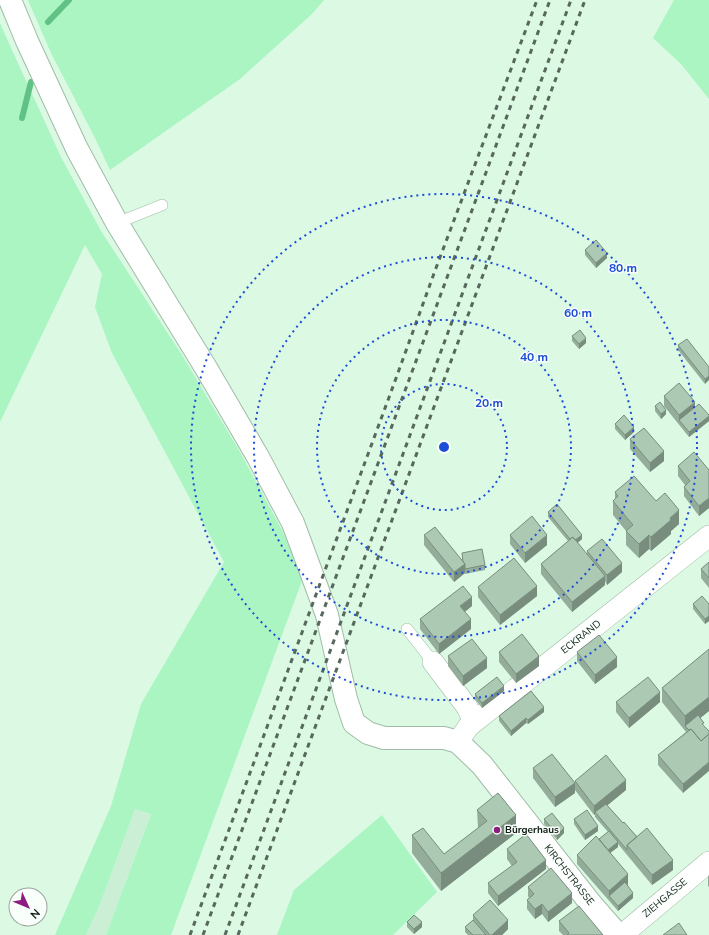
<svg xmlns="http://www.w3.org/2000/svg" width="709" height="935" font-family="'Nunito Sans',sans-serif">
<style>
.built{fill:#caefd5}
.green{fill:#aaf5c2}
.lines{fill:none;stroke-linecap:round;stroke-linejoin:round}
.stream{stroke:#62c185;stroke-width:6}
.lane-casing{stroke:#a0bca7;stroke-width:12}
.street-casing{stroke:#a0bca7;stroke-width:22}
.secondary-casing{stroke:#a0bca7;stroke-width:24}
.lane{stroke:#fff;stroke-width:11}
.street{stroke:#fff;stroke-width:21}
.secondary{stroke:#fff;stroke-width:22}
.rail{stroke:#57685c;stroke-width:3;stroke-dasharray:5 5;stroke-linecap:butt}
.wall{fill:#94ad9b}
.shaded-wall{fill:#788d7e}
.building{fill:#acc9b4;stroke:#788d7e}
.ring{fill:none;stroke:#1d4ed8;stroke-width:2;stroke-dasharray:2 4}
.poi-dot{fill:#8d1d7f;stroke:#f9fffb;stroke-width:1.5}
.labels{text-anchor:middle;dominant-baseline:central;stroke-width:3;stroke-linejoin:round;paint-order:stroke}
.street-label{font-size:10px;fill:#121d15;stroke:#f9fffb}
.poi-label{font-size:10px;font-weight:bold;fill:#121d15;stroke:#f9fffb;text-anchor:start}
.centre{fill:#1d4ed8;stroke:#f9fffb;stroke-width:2}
.ring-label{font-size:12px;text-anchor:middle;font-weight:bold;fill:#1d4ed8;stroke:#f9fffb;stroke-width:3;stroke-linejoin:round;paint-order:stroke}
</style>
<rect width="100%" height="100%" fill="#dbf9e3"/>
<path class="built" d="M135,809l16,4 -45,122h-20l14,-31z"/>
<path class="green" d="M28,0h296l-12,14 -72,65 -130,91 -15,-32 -44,-85z
M674,0h35v99l-28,-35 -28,-26z
M0,23l11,25 50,109 40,74 81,124 58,97 42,78 21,48 -132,357h-65l45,-121 -16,-5 -35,95 -14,31h-31l56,-129 30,-102 83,-142 -112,-209 -17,-46 7,-33 -17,-29 -85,177z
M382,815l55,77 -44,43h-116l17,-45z"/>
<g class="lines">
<path class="stream" d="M48,22l21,-22
M22,118l9,-36"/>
<defs>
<path id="lane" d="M117,223l45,-18
M407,629l26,33"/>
<path id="street" d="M433,662l34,45 7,15
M458,742l10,-15 6,-5 235,-186
M622,935l87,-73"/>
<path id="secondary" d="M10,0l17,41 50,108 40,74 89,145 52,89 35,66 34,92 19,84 8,24 14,10 16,5h60l14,4 24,23 109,139 27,31"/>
</defs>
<use href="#lane" class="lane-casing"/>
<use href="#street" class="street-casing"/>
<use href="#secondary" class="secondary-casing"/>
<use href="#lane" class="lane"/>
<use href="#street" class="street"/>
<use href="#secondary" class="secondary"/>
<path class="rail" d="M190,935l201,-543 45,-124 101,-268
M203,935l347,-935
M225,935l346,-935
M238,935l347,-935"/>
</g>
<path class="wall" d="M585,250l22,8 -11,10 -11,-13z
M572,336l14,7 -7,6 -7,-8z
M678,345l31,22 -4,17 -27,-34z
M664,396l31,11 14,8v6l-20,16 -25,-31z
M655,406l11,8 -5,5 -6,-8z
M615,424l19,8 -9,8 -10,-11z
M630,439l34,22 -14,11 -20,-23z
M678,466l31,4v38l-10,8 -15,-20v-9l1,-2 -7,-9z
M615,492l41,9 23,23 -8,7v3l-20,17 -2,-2 -10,9 -13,-13v-14l-13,-16v-14l2,-2z
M548,512l34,27 -5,4 10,12v-4l35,21 -15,13 -2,-4v4l-33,27 -31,-38v-10l27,-23 -20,-24z
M424,535l38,26v-8l23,12v5l-20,4v-1l-11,9 -30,-37z
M510,535l37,10 -22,18 -15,-19z
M709,562v26l-8,-10v-9z
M478,587l59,9 -37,29 -22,-28z
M693,604h16v17l-4,3 -12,-15z
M472,606l-7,6 6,17 -32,25 -19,-25v-10z
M709,649v62l-9,7 -17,75 -25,-28v-10l28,-23 -24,-30v-14z
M499,652l40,14 -23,17 -17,-21z
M577,652l40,15 -22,17 -18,-23z
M448,656l39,12 -24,18 -15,-20z
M504,691l-22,17 -7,-9v-5z
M616,702h44l-31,26 -13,-16z
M544,712l-16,12 -2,-1 -15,13 -12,-15v-5z
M533,768l42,15v-2l51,9 -19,15 16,18 50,47 -21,15 -34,-41v3l-8,6 18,31 -1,1 6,13 -15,13 -41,-47v-9l22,-16 9,-7 -13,-15v-3l-1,1 -19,-25v3l-20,14 -22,-29z
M477,810l39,23 -75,58 -29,-38v-18l32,19 34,-26z
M544,819l20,14 -7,7 -13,-16z
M574,819l24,12 -13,9 -11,-16z
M507,849l39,20 -48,37 -10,-13v-10l24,-17 -5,-7z
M709,875v12l-1,-1v-10z
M528,887l44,16 -24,19 -6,-8 -7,5 -8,-10v-9l2,-2 -1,-2z
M473,915l35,14 -6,6h-34l-3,-3v-5l8,-7z
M559,921l44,14h-40l-4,-4z
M407,922l15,5 -8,7 -7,-7z"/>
<path class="shaded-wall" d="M607,253v5l-11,10v-5z
M586,338v5l-7,6v-5z
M709,376v4l-4,4v-5z
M695,402v10l-16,8v5v-10z
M666,410v4l-5,5v-5z
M709,416v5l-20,16v-5z
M634,427v5l-9,8v-5z
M664,451v10l-14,11v-9z
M709,498v10l-10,8v-10z
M679,510v14l-8,7v3l-20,17v-14l19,-19z
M547,535v10l-22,18v-10z
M582,535v4l-9,8v-5z
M649,535v14l-10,9v-14z
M622,563v9l-15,13v-10z
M465,564v9l-11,9v-10z
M605,576v9l-33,27v-10z
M537,586v10l-37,29v-10z
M472,597v9l-12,9v-9z
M709,616v5l-4,3v-5z
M471,619v10l-32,25v-10z
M539,656v10l-23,17v-9z
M617,657v10l-22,17v-9z
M487,658v10l-24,18v-10z
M504,686v5l-22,17v-5z
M660,692v10l-31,26v-10z
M709,697v14l-22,18 -2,-3v-10z
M544,707v5l-16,12v-4z
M526,718v5l-15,13v-5z
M709,762v9l-26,22v-9z
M626,780v10l-29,24 -2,-2v2l-1,1v-9z
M575,783v10l-20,14v-10z
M516,815v18l-75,58v-18z
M598,826v5l-13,9v-5z
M564,828v5l-7,7v-5z
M618,842v5l-13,10v-5z
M546,860v9l-48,37v-10z
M673,860v10l-21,15v-10z
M628,874v10l-17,15 -2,-3v-5z
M572,893v10l-24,19v-10z
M633,893v5l-15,13v-5z
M542,904v10l-7,5v-10z
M508,920v9l-6,6h-10z
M422,922v5l-8,7v-5z"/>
<path class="building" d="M596,240l11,13 -11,10 -11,-13z
M580,330l6,8 -7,6 -7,-8z
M687,339l22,28v9l-4,3 -27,-34z
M679,383l16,19 -16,13 -15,-19z
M660,402l6,8 -5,4 -6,-8z
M699,404l10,11v1l-20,16 -10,-12z
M624,415l10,12 -9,8 -10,-11z
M644,428l20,23 -14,12 -20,-24z
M694,452l15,18v28l-10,8 -15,-19 6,-6 -12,-15z
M634,476l22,25 9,-8 14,17 -9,8 1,2 -20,17 -2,-2 -10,9 -13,-13 7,-6 -20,-24 5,-5 -3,-4z
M557,504l25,31 -7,5 -2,-3 -3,2 -22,-27z
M532,516l15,19 -22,18 -15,-18z
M435,527l30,37 -11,8 -30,-37z
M573,537l32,39 -33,26 -31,-38z
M602,539l20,24 -15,12 -20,-24z
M482,549l3,16 -20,4v-5l-2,-2 -1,-9z
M514,558l23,28 -37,29 -22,-28z
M709,562v16l-8,-9z
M463,586l9,11 -12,9 11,13 -32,25 -19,-25z
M702,596l7,8v12l-4,3 -12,-15z
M522,634l17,22 -23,18 -17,-22z
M599,635l18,22 -22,18 -18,-23z
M472,639l15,19 -24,18 -15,-20z
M709,649v48l-24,19 -23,-28z
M497,677l7,9 -22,17 -7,-9z
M648,677l12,15 -31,26 -13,-16z
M531,691l13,16 -16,13 -2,-2 -15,13 -12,-15z
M698,715l6,8 -2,1 7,7v3l-8,7 -10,-12 -2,1 -4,-4z
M691,729l10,12 8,-7v28l-26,22 -25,-29z
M552,754l23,29 -20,14 -22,-29z
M606,755l20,25 -32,26 -19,-25z
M498,793l18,22 -75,58 -29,-38 11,-7 21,26 43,-33 -10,-11z
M606,804l17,19 1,-1 13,15 -10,8v5l-32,-38z
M587,810l11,16 -13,9 -11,-16z
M552,813l12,15 -7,7 -13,-16z
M647,828l26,32 -21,15 -25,-30z
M609,831l9,11 -10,8 -9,-11z
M526,834l20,26 -48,36 -10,-13 29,-21 -10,-13z
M596,836l32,38 -19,17 -32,-36z
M551,868l21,25 -24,19 -6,-8 -7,5 -8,-9 7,-6 -6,-7z
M625,882l8,11 -15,13 -9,-10z
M490,900l18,20 -16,15h-2l-17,-20z
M579,906l24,29h-36l2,-2 -10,-12z
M414,915l8,7 -8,7 -7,-7z
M473,920l13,15h-13l-8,-8z
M679,923l8,12h-24z"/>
<g class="ring">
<circle cx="444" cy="447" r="63"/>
<circle cx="444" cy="447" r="127"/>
<circle cx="444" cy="447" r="190"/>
<circle cx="444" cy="447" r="253"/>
</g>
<circle class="poi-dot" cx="497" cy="830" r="4"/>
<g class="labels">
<g class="street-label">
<text transform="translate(581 637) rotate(-38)">ECKRAND</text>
<text transform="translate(569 875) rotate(52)">KIRCHSTRASSE</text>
<text transform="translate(665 898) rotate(-40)">ZIEHGASSE</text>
</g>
<g class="poi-label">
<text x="505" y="830">Bürgerhaus</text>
</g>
</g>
<circle cx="444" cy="447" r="6" class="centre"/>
<g class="ring-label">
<text x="623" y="272">80 m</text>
<text x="578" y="317">60 m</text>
<text x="534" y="361">40 m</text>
<text x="489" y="407">20 m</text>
</g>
<g transform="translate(28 907) rotate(134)"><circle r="19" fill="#f9fffb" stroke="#9da59f"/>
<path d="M0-3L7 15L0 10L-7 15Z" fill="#8d1d7f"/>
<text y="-6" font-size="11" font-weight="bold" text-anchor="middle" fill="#121d15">N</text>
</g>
</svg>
